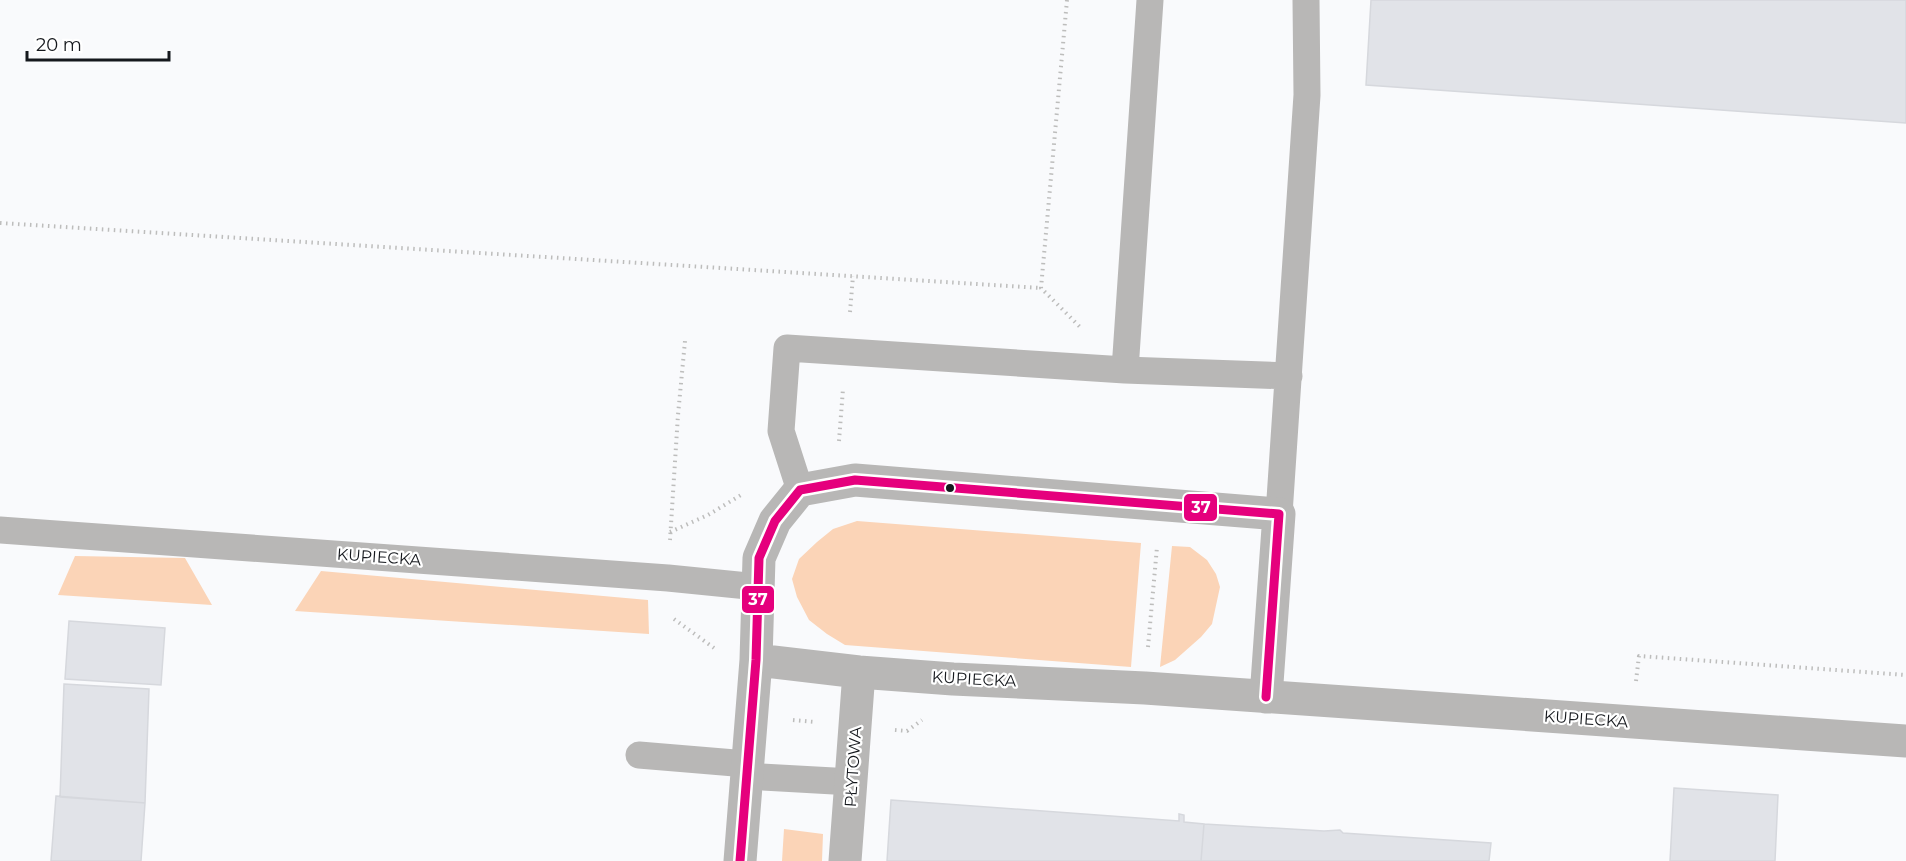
<svg xmlns="http://www.w3.org/2000/svg" width="1906" height="861" font-family="Montserrat,sans-serif">
<style>
.green{fill:#fbd4b7}
.building{fill:#e1e3e8;stroke:#d6d8dd;stroke-width:1.5}
.lines{fill:none;stroke-linecap:round;stroke-linejoin:round}
.path{stroke:#bdbdbc;stroke-width:4;stroke-dasharray:1.5 4.5;stroke-linecap:butt}
.lane{stroke:#b8b7b6;stroke-width:27}
.street{stroke:#b8b7b6;stroke-width:33}
.bus-1-casing{stroke:#fff;stroke-width:14}
.bus-1{stroke:#e5007d;stroke-width:9}
.bus-dot{fill:#15181d;stroke:#fff;stroke-width:2}
.labels{text-anchor:middle;dominant-baseline:central;stroke-width:4.5;stroke-linejoin:round;paint-order:stroke}
.street-label{font-size:16px;fill:#15181d;stroke:#fff}
.line-badge{stroke:#fff;stroke-width:2}
.badge-label{font-size:16px;text-anchor:middle;font-weight:bold;fill:#fff}
</style>
<rect width="100%" height="100%" fill="#f9fafc"/>
<path class="green" d="M857,521l284,22 -10,124 -286,-22 -18,-11 -18,-14 -12,-23 -5,-18 7,-20 18,-17 16,-13z
M1172,546l18,1 17,13 9,14 4,13 -8,37 -11,13 -26,23 -15,7z
M75,556l110,2 27,47 -154,-10z
M321,571l327,29 1,34 -354,-23z
M784,829l39,5 -1,27h-40z"/>
<path class="building" d="M1371,0h535v123l-540,-38z
M69,621l96,7 -4,57 -96,-6z
M64,684l85,5 -4,114 -85,-6z
M1674,788l104,7 -3,66h-105z
M56,796l89,7 -4,58h-90z
M891,800l288,21v-7l5,1v7l20,2 -3,37h-314z
M1204,824l120,7 16,-1 3,3 148,10 -2,18h-288z"/>
<g class="lines">
<path class="path" d="M1067,0l-26,288 39,39
M0,223l1041,65
M850,312l3,-36
M839,441l4,-52
M670,532l38,-17 33,-20
M670,540l8,-125 7,-74
M674,619l40,29
M1148,647l9,-100
M1636,681l3,-25 267,19
M793,720l22,2
M895,730l12,1 15,-11"/>
<path class="lane" d="M1125,370l25,-370
M800,490l-19,-59 6,-83 338,22 164,6
M1279,514l28,-419 -1,-95
M0,530l668,48 90,9
M639,755l108,9
M746,776l106,6"/>
<path class="street" d="M756,660l103,12 94,7 192,9 761,53
M740,861l16,-201 3,-102 16,-37 25,-31 55,-10 424,34 -13,183
M845,861l14,-189"/>
<defs>
<path id="bus-1" d="M740,861l16,-201 3,-102 16,-37 25,-31 55,-10 424,34 -13,183"/>
</defs>
<use href="#bus-1" class="bus-1-casing"/>
<use href="#bus-1" class="bus-1"/>
</g>
<circle class="bus-dot" cx="950" cy="488" r="5"/>
<g class="labels">
<g class="street-label">
<text transform="translate(379 557) rotate(4)">KUPIECKA</text>
<text transform="translate(974 679) rotate(3)">KUPIECKA</text>
<text transform="translate(1586 719) rotate(4)">KUPIECKA</text>
<text transform="translate(853 767) rotate(-86)">PŁYTOWA</text>
</g>
</g>
<g class="line-badge">
<rect x="1183" y="493" width="35" height="29" rx="6" fill="#e5007d"/>
<rect x="741" y="585" width="34" height="29" rx="6" fill="#e5007d"/>
</g>
<g class="badge-label">
<text x="1201" y="513">37</text>
<text x="758" y="605">37</text>
</g>
<path d="M27 51v9h142v-9" fill="none" stroke="#15181d" stroke-width="3"/>
<text x="36" y="51" font-size="18" fill="#15181d" stroke="#ffffff" stroke-width="4.5" paint-order="stroke">20 m</text>
</svg>
